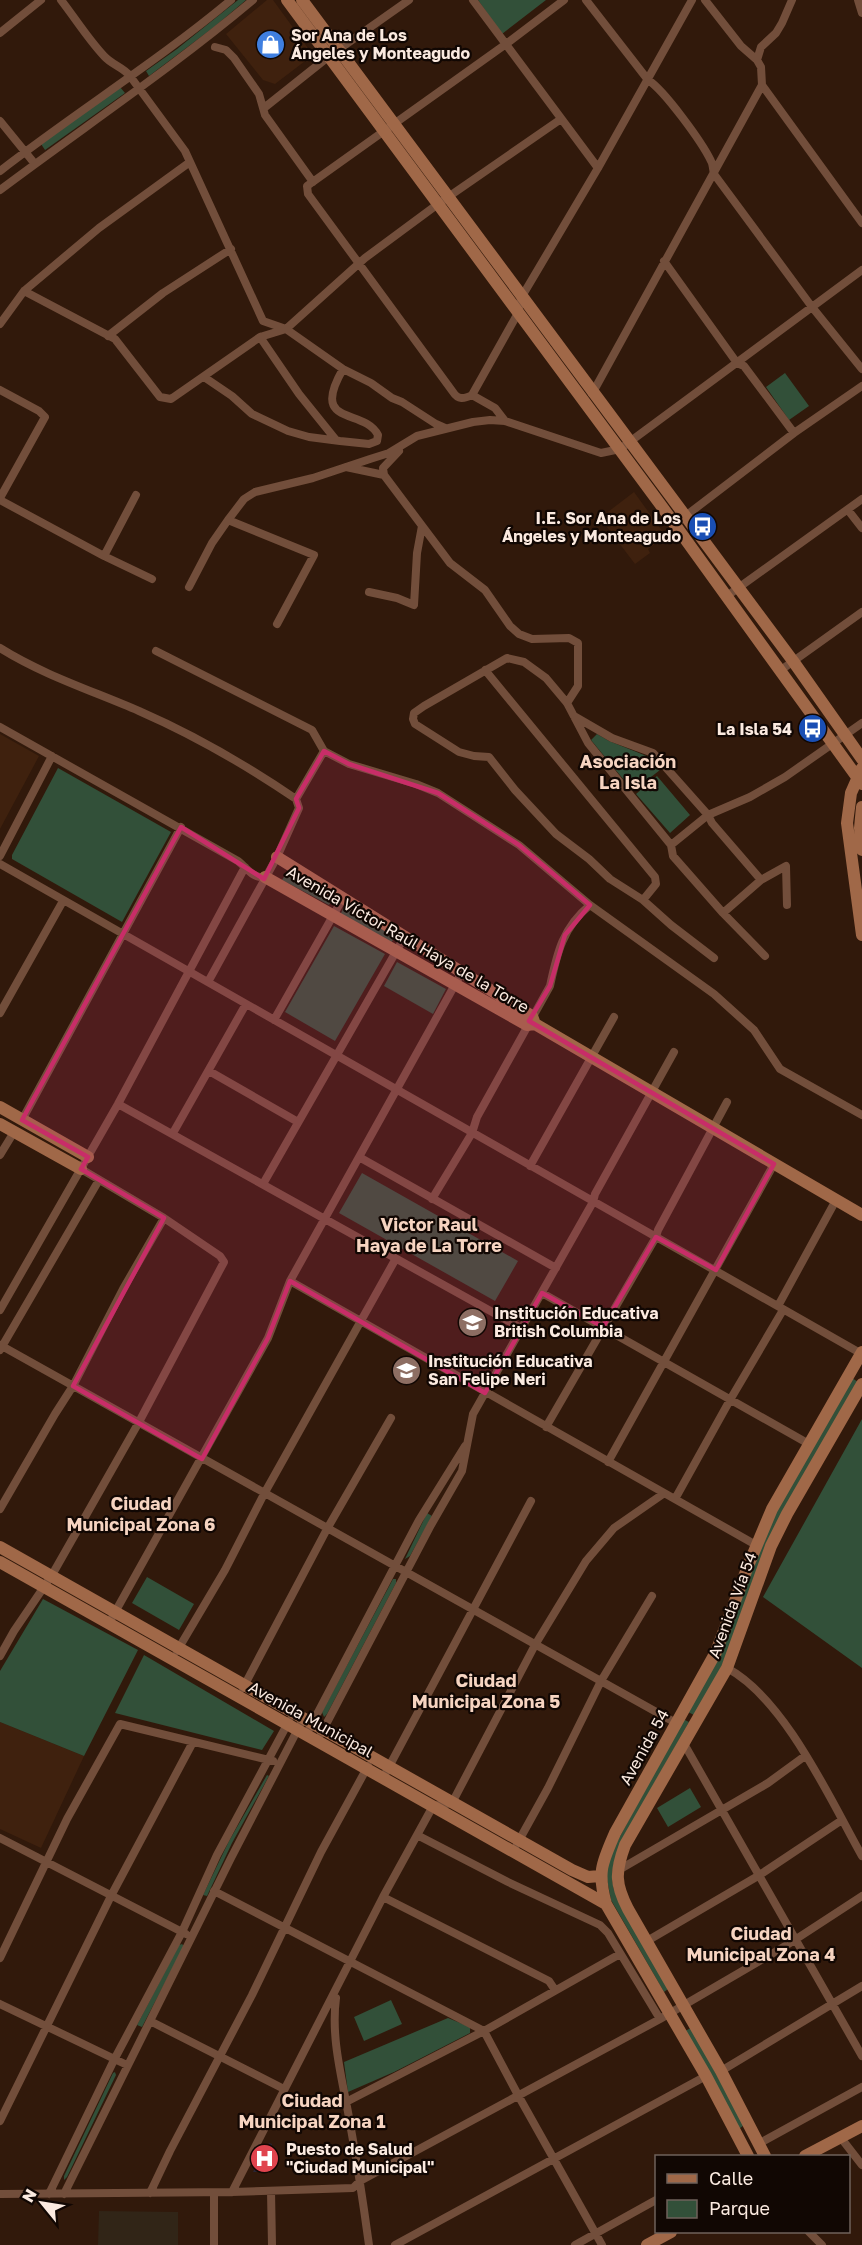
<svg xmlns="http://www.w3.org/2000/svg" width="862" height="2245" font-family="'Golos Text',sans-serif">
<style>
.built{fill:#3f210e}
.industrial{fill:#312517}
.medical{fill:#2a2434}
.green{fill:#325039}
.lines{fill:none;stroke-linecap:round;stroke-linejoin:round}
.street{stroke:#724e3b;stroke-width:8}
.secondary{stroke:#a06848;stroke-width:12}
.marked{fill:#c82d68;fill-opacity:0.2;stroke:#c82d68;stroke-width:4.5;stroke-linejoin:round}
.labels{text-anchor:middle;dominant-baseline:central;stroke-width:4.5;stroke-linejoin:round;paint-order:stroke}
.poi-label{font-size:16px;font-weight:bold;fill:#fbeae0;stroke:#110703;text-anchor:start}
.street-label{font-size:16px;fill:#fbeae0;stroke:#110703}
.neighbourhood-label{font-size:18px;font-weight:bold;fill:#f6d4c1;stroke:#110703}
</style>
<rect width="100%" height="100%" fill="#31190b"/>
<path class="built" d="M267,0h6l40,55 -38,29 -12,-4 -37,-46z
M634,492l32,44 -18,13 2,4 -15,11 -35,-46z
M0,734l39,22 -39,73z
M0,1722l84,34 -43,92 -41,-19z"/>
<path class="industrial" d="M99,2211l79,1v33h-80z"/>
<path class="medical" d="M269,2143l3,1 -7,28h-12z"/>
<path class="green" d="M238,0h8l-32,27 -65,49 -3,-5 31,-22z
M478,0h68l-44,34z
M120,87l5,6 -80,57 -4,-6z
M785,373l24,33 -20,14 -23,-33z
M597,734l12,7 40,16 11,13 -27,21 -42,-51z
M58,768l113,64 -49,90 -110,-63v-4z
M657,776l33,39 -20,18 -34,-39z
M288,870l45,28 -4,7 -47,-25z
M345,905l50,32 -4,6 -51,-28z
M334,926l51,28 -50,87 -50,-29z
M397,962l49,27 -13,25 -49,-28z
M362,1173l156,88 -23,40 -156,-88z
M852,1378l6,4 -75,130 -63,158 -26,45 -6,-3 89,-202z
M862,1419v249l-99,-71z
M427,1513l5,3 -22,40 -5,3z
M147,1577l47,27 -15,26 -47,-27z
M393,1579h3v4l-69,131 -3,3 -2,-5z
M43,1599l95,51 -54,106 -84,-34v-51z
M144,1655l130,76 -12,19 -147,-37z
M683,1719l6,3 -65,115c-8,18 -15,32 -10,53l54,99 -4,3 -53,-92 -5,-26 5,-21z
M267,1775l2,1 -37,67 -25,53 -4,-1 26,-54z
M690,1788l11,19 -33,20 -11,-19z
M182,1944l2,2 -42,81 -5,-2 42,-80z
M391,2000l11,24 -38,17 -10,-24z
M448,2018l22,9v6l-76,39 -46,20 -4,-30z
M691,2028l53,97 -5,4 -54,-98z
M115,2072l1,3 -49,102 -3,3v-4l49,-103z"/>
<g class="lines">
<path class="street" d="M61,0c14,18 27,39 43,56 8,9 19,11 26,20l55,75 78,170 23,8 57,40 28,14 21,15 10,4 34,22 9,4
M473,0l125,168
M564,0l-58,44 -199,142 1,8 145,198c5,8 11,7 19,3l46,-82 3,-15 77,-130 94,-168
M586,0l62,80c16,10 54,62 63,81 2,3 2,9 3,13l98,133 50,62
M705,0l36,46 16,14
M858,0l4,13
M0,33l41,-33
M215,47l11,3 8,8 25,36 6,21 48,67
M762,85l100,138
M264,108l64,-51 81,-57
M0,121l35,43
M0,171c76,-59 158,-110 231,-171
M0,190c84,-63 172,-122 253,-190
M664,261l73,102 7,3 50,67
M24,291l91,48 45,58 11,2 89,-62 26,-8 79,-71 73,-54 123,-85
M0,324l24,-33 75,-63 91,-66
M108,336l55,-43 68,-44
M260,337l39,57 37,46
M204,377l28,19 20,18 36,17 21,6 31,4 29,3 8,-3 1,-6c-14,-28 -69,-7 -35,-66
M0,390l39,21 6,6 -45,81
M592,394l170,-309 -1,-18 -4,-7 4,-13 15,-14 6,-10 10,-23
M472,395l23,13 10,13
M399,451l-16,17 1,7 66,88 35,27 25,36 9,8 13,5 37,-1 9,5v43l-11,17
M346,467l38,8
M0,500l104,56 48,23
M848,510l14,18
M228,520l86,35 -37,69
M675,524l119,-91 68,-47
M104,556l32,-61
M189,587l23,-44 16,-23 16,-21 11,-7 58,-14 57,-19 19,-6 28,-17 56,-14 17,-2 15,1 96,32 19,-4 242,-179
M369,592l28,6 17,7 3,-52 5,-27
M727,596l135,-97
M0,648c43,27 93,43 139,63 55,24 107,54 157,88
M156,651l156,79 12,21 25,13 67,20 22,9 81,52 71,60 124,89 40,36 26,39 82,46
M485,670l170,207 1,7 -13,16
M781,670l81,-58
M574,716l38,22 41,15 55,62 4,8 49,57
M0,727l238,134c9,7 15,18 27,16
M671,845l37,-30 42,-18 35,-20 77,-54
M0,856l52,-100
M0,864l862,490
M723,913l38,-33 25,-14 1,39
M714,958l-43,-33 -28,-25 -33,-21 -21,-20 -33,-25 -41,-44 -26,-33 -15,-1 -15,-4 -44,-28 -2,-5 1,-6 10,-7 83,-48 17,4 22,16 21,25 21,40 83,102 2,11 50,57 42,43
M208,982l69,-125 22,-49 -3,-9 28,-48
M0,1013l63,-112
M274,1020l69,-122
M209,1071l89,51
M118,1104l403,224
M22,1120l159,-293
M173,1133l73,-129
M0,1155l14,-23
M359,1157l197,111
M530,1166l84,-149
M263,1184l142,-248
M432,1199l40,-66 5,-16 73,-131c7,-33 13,-59 40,-81
M290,1281l466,264
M542,1293l267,151
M778,1306l58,-106
M0,1310l118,-206 127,-237
M0,1345l676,378
M0,1350l99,-170
M546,1427l110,-190 2,-7 69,-128
M608,1462l166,-298
M675,1499l55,-99 53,-90
M0,1509l55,-95 18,-28 50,-97 41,-71
M109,1623l159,-285 22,-57 172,-309
M177,1651l48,-81 39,-76 131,-234
M0,1656l14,-25 38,-56 87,-153 85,-160 -4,-6 -56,-38 -83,-49
M727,1668c58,31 103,131 135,188
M243,1688l84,-159 64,-111
M321,1734l110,-209 31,-54 11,-57 120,-212 2,-8 79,-142
M306,1735l113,-215 46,-74
M683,1742l179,314
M383,1778l148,-277
M417,1835l91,47 92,43 8,8 52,86
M0,1838l186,96
M517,1844l31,-56 53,-107 51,-85
M617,1871l151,-88 37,-27
M214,1891l270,140 34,64 84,150
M383,1897l166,84 6,9
M647,1941l111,-65 84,-56
M0,1958l67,-139 53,-95 153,37
M336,1998c-5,39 5,76 12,114 8,44 15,89 21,133
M0,2004l127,61
M150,2021l134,68
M721,2071l141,-85
M346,2102l138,-71 136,-77
M0,2121l111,-225 82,-154
M841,2138l21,27
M760,2143l102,-56
M271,2191l1,54
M232,2192l151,-295 50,-91 19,-3 83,-158 51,-84 28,-33 49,-34
M150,2193l20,-42 82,-156 69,-143 47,-86
M0,2194l232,-2 121,-4 7,-7 300,-162 127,-74 75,-49
M49,2194l65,-134 68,-128 35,-77 72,-134
M64,2194l167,-336 69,-133
M809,2232l13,13
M214,2245v-52
M395,2245l311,-169
M575,2245l81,-45"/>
<path class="secondary" d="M287,0l373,504 202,280
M302,0l491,661 69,98
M862,768l-11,25 -4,30 15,112
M862,807l-2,21 2,22
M277,857l255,159 3,8 327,191
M265,877l262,148 8,-1
M0,1107l88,50
M0,1124l81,45
M0,1547l572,323 16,7 12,-1
M0,1562l606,342
M748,2156l-42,-80 -100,-172c-9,-32 -4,-41 9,-71l101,-181 32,-86 24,-57 90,-157
M765,2156l-44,-85 -93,-162c-13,-25 -13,-37 -3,-64l102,-177 44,-122 16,-32 75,-130
M805,2156l57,-30
M647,2245l24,-13"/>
</g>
<path class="marked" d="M324,751l25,13 89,29 81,52 71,60 -25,30 -15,51 -21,35 245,143 -58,106 -60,-33 -53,90 -61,-34 -57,100 -195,-112 -22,57 -66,121 -129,-73 91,-168 -83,-49 7,-12 -66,-37 159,-293 83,52 35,-71 -3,-9z"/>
<defs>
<symbol id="shop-disc" viewBox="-11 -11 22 22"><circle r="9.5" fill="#3f7fe0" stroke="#110703"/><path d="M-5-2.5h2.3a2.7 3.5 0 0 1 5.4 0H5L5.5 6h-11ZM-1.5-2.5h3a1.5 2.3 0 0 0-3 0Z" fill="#fff"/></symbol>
<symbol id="bus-disc" viewBox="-11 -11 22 22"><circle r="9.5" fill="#1a4fb4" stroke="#110703"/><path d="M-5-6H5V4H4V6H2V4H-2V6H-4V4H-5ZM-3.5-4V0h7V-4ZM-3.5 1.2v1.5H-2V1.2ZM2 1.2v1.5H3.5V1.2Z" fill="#fff"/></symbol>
<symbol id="school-disc" viewBox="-11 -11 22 22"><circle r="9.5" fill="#8d6e63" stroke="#110703"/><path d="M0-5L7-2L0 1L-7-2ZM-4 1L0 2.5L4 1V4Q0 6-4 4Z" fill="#fff"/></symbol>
<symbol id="hospital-disc" viewBox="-11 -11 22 22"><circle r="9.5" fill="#e0444e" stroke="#110703"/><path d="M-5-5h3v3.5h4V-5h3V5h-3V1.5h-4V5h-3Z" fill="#fff"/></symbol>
</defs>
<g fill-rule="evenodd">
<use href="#shop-disc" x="254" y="28" width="33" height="33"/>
<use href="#bus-disc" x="686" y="510" width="33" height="33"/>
<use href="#bus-disc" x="796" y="712" width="33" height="33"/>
<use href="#school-disc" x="456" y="1306" width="33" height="33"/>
<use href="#school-disc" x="390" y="1354" width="33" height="33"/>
<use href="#hospital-disc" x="248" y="2142" width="33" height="33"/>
</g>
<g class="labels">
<g class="poi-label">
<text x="291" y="35">Sor Ana de Los<tspan x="291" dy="18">Ángeles y Monteagudo</tspan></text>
<text x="681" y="518" text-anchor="end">I.E. Sor Ana de Los<tspan x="681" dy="18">Ángeles y Monteagudo</tspan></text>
<text x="792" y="729" text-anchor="end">La Isla 54</text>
<text x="494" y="1313">Institución Educativa<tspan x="494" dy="18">British Columbia</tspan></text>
<text x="428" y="1361">Institución Educativa<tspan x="428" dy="18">San Felipe Neri</tspan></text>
<text x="286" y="2149">Puesto de Salud<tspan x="286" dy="18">"Ciudad Municipal"</tspan></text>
</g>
<g class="street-label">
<text transform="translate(408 939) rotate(30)">Avenida Víctor Raúl Haya de la Torre</text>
<text transform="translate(732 1605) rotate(-70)">Avenida Vía 54</text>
<text transform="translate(311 1719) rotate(29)">Avenida Municipal</text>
<text transform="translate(644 1747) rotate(-61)">Avenida 54</text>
</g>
<g class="neighbourhood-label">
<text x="628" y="761">Asociación<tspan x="628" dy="21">La Isla</tspan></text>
<text x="429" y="1224">Victor Raul<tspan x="429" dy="21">Haya de La Torre</tspan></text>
<text x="141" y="1503">Ciudad<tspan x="141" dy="21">Municipal Zona 6</tspan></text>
<text x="486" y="1680">Ciudad<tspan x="486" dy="21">Municipal Zona 5</tspan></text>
<text x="761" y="1933">Ciudad<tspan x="761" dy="21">Municipal Zona 4</tspan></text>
<text x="312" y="2100">Ciudad<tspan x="312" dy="21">Municipal Zona 1</tspan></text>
</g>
</g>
<rect x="655" y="2155" width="195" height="78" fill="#110703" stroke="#6f625b" stroke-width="1.5"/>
<rect x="667" y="2174" width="30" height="9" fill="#a06848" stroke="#6f625b" stroke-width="1.5"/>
<text x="709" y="2185" font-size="18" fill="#fbeae0">Calle</text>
<rect x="667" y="2200" width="30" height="18" fill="#325039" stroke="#6f625b" stroke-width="1.5"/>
<text x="709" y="2215" font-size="18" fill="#fbeae0">Parque</text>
<g transform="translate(42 2203) rotate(300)" stroke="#110703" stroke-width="4.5" paint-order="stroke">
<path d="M0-4.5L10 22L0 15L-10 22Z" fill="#fbeae0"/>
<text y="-9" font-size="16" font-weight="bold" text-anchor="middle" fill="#fbeae0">N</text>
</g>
</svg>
